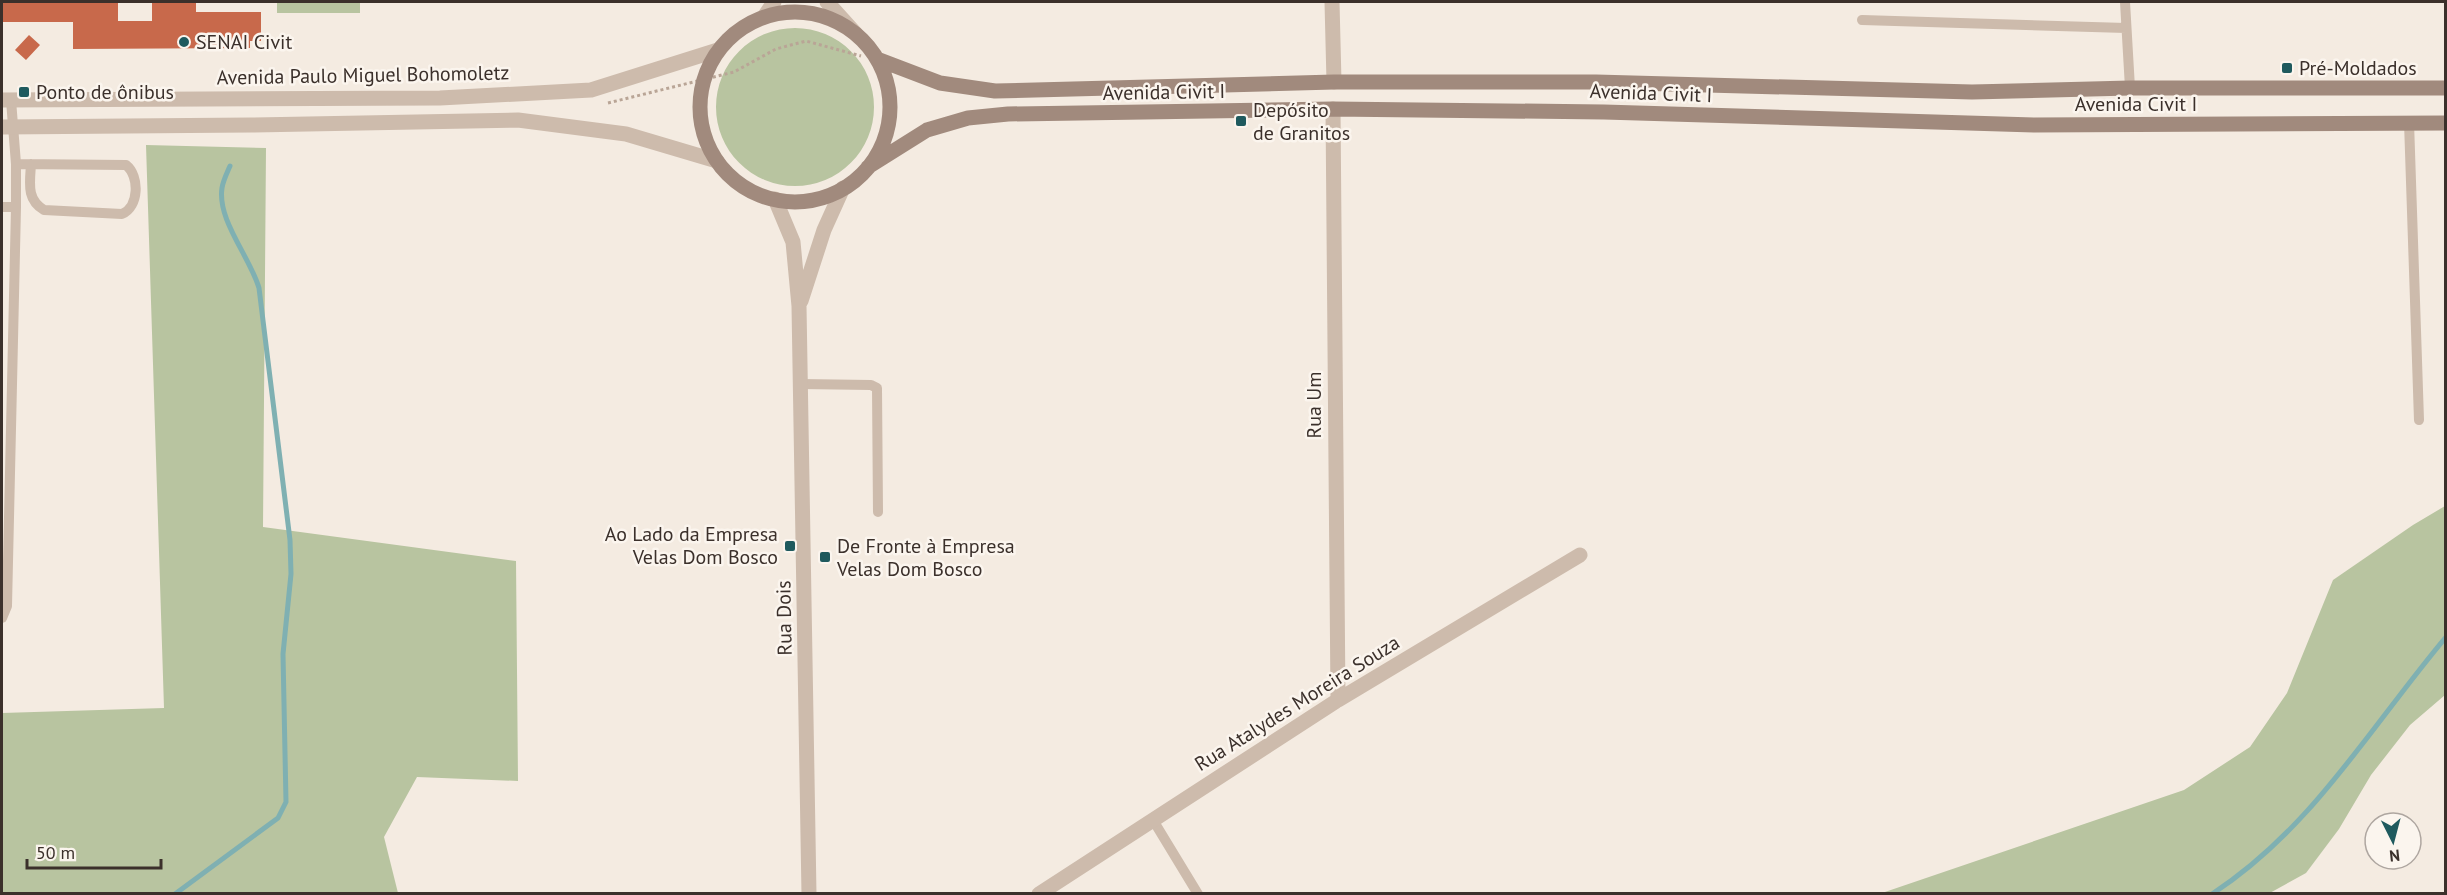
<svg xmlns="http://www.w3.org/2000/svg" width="2447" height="895" font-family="'PT Sans',sans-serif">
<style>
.green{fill:#b8c4a0}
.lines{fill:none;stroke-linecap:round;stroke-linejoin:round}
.stream{stroke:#7fb0b2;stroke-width:5}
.building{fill:#c8694b}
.path{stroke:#b9a596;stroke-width:3;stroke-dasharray:3 3;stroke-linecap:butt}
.service{stroke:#cdbbac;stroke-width:10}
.minor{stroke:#cdbbac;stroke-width:15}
.tertiary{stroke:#cdbbac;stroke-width:15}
.secondary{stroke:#a18a7d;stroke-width:15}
.poi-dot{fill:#1f5a5e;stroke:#fbf5ee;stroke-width:2}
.labels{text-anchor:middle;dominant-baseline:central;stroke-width:5;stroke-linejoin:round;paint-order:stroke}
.poi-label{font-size:20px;fill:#3b302b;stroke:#fbf5ee;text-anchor:start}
.street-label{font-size:20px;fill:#3b302b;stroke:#fbf5ee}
</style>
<rect width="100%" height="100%" fill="#f4ebe1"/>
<path class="green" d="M277,2h83v11h-83z
M716 107a79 79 0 1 1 158 0a79 79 0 1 1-158 0Z
M146,145l120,3 -3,379 253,34 2,220 -101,-4 -33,60 14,56h-396v-180l162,-5z
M2445,506v189l-35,30 -39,50 -32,54 -33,44 -38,21 -386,-1 302,-103 66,-43 37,-54 46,-113 80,-55z"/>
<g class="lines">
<path class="stream" d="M175,894l103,-76 8,-16 -3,-148 8,-80 -1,-34 -31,-252c-9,-31 -42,-68 -37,-100 1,-7 5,-15 8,-22
M2212,894c100,-65 159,-168 234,-257"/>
</g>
<path class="building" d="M2,2h116v19h34v-19h44v10h65v29h-11v7l-177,1v-27h-71z
M29,35l11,10 -14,15 -11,-10z"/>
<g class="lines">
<path class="path" d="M608,103l126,-31 42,-23 30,-8 55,15"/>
<path class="service" d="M2125,2l5,86
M1862,20l264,8
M2409,122l10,298
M16,164l110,1c14,11 13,42 -4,49l-78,-4c-18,-11 -14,-27 -13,-46
M2,207h14
M801,384l70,1 6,3 1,124
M2,618l5,-12 9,-399v-43l-5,-64
M1153,820l45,74"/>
<path class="minor" d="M827,2l29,32
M1332,2l2,80
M764,17l10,-15
M1333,109l5,591
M775,199l18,43 6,64 10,588
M801,301l23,-71 19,-42
M1039,894l299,-194 242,-145"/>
<path class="tertiary" d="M2,100l438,-2 151,-8 127,-40
M2,127l249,-2 267,-5 108,14 91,27"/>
<path class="secondary" d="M700 107a95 95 0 1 1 190 0a95 95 0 1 1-190 0Z
M877,59l63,24 55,8 339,-9h262l376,10 158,-4h316
M868,167l59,-37 41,-12 40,-4 325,-5 271,3 430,13 412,-2"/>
</g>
<g class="poi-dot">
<circle cx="184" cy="42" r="6"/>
<rect x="2281" y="62" width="12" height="12" rx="3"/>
<rect x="18" y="86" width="12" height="12" rx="3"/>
<rect x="1235" y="115" width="12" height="12" rx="3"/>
<rect x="784" y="540" width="12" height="12" rx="3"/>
<rect x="819" y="551" width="12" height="12" rx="3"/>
</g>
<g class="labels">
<g class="poi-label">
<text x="196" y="42">SENAI Civit</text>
<text x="2299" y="68">Pré-Moldados</text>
<text x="36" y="92">Ponto de ônibus</text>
<text x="1253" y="110">Depósito<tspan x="1253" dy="23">de Granitos</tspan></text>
<text x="778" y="534" text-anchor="end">Ao Lado da Empresa<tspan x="778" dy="23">Velas Dom Bosco</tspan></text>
<text x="837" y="546">De Fronte à Empresa<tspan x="837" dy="23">Velas Dom Bosco</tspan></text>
</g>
<g class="street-label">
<text transform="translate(363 75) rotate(-1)">Avenida Paulo Miguel Bohomoletz</text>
<text transform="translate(1164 92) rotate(-1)">Avenida Civit I</text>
<text transform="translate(1651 93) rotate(2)">Avenida Civit I</text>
<text x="2136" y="104">Avenida Civit I</text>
<text transform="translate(1314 405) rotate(-90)">Rua Um</text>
<text transform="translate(784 618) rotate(-91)">Rua Dois</text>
<text transform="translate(1297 703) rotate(-32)">Rua Atalydes Moreira Souza</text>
</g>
</g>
<rect width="2447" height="895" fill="none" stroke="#3b302b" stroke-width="6"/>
<g transform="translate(2393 841) rotate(174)"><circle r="28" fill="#fbf5ee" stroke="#aea6a0" stroke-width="1.5"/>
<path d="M0-4.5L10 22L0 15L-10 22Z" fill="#1f5a5e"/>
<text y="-9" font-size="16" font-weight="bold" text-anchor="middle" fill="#3b302b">N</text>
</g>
<path d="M27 859v9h134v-9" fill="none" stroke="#3b302b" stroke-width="3"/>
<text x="36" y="859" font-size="18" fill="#3b302b" stroke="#fbf5ee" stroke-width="4.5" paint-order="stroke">50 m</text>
</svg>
